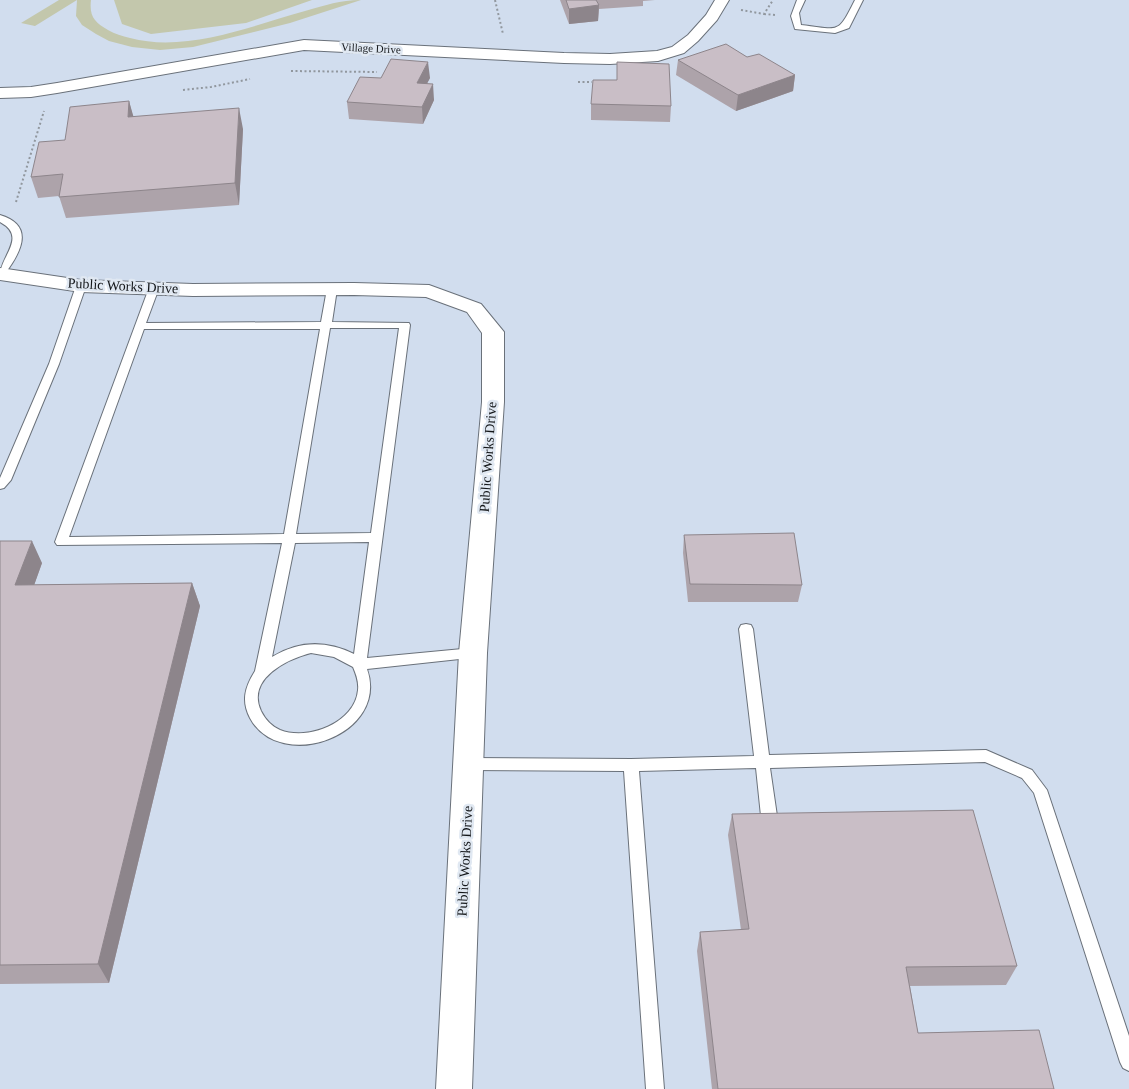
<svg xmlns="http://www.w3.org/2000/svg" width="1129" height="1089" font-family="'Times New Roman',serif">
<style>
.built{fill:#d1ddee}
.green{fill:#c3c7ac}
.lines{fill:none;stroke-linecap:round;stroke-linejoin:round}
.lane-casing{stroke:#6a717a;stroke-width:2}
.street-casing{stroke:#6a717a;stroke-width:2}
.path{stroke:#91979e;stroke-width:2;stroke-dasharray:2 2.5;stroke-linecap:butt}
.lane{fill:#fff;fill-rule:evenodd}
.street{fill:#fff;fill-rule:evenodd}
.wall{fill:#ada3aa}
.shaded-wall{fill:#8d858b}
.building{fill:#c9bec6;stroke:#8d858b}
.labels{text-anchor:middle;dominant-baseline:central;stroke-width:5;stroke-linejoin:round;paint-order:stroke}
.far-street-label{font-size:11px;fill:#14171a;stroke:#e0e8f2}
.street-label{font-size:14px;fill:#14171a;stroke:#e0e8f2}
</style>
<rect width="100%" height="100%" fill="#e0e8f2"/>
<path class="built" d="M0,0h1129v1089h-1129z"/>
<path class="green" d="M59,0h18l-42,26 -14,-3z
M77,0h14c-2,17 4,22 17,30 7,4 14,6 22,8 56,15 121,-12 175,-27 22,-6 34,-11 56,-11l-71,23 -97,24 -33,3 -28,-3 -23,-6 -13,-7 -14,-9 -6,-9z
M114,0h198l-66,23 -95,11 -29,-10z"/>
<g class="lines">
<defs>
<path id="lane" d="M797,0h8l-6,13 2,12c38,4 36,11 54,-25h8l-14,28 -14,5 -40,-4 -4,-13z
M0,215c37,11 19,40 4,60l-4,1c0,-20 28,-39 0,-54z
M81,283l5,3 -27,78 -48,116 -7,8 -4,1v-11l49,-114 27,-78z
M154,285l5,3 -13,35 175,-1 6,-33 5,-3 5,3 -5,33 77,1 1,2 -43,333 106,-10 5,1 2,4 -2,4 -111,12c23,66 -87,105 -117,49 -9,-17 -5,-31 5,-47l27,-128 -225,2 -2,-3 94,-254zM330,328h69l-28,205 -75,1zM144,329h176l-36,205 -215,3zM369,542l-15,112c-28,-14 -56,-13 -82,3l23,-114zM311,653l23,4 19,10c3,7 6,15 5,23 -3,33 -50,51 -78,40 -9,-4 -15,-11 -19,-19 -15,-32 26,-52 50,-58z
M746,624l5,1 2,4 16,126 217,-5 46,20 15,20 82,246v35l-6,-3 -3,-6 -86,-269 -12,-15 -37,-16 -215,6 7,48 -3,5 -5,2 -5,-2 -3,-5 -5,-48 -117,3 25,318h-18l-22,-318 -155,-1 -5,-2 -2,-4 2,-4 5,-2 162,1 123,-3 -15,-127 2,-4z"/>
<path id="street" d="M715,0h14l-12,20 -19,21 -14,12 -26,8 -48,3 -46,-1 -260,-13 -247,43 -26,4 -31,1v-10l31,-1 26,-4 247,-43 260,13 46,1 47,-3 15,-4 16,-12 18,-20z
M0,268l81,12 112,4 161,-1 75,2 52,19 23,28v70l-17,251 -15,436h-36l23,-436 23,-251v-69l-15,-21 -41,-15 -72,-2 -161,1 -112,-4 -81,-12z"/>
</defs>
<use href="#lane" class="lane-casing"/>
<use href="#street" class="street-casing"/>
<path class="path" d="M495,0l8,34
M741,10l23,4 9,-14
M764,14l12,1
M291,71l86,1
M578,82h14
M183,90l28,-3 39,-8
M16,202l28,-91"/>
<use href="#lane" class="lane"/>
<use href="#street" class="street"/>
</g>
<path class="wall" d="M560,0h95l-12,1v5l-44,3 -1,12 -29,3z
M678,60l117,15 -2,16 -57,20 -60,-36z
M430,78l-3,5 7,17 -11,24 -74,-5 -2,-17z
M616,80l55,26 -1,16 -79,-2v-16z
M129,101l4,16 110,12 -4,76 -173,13 -7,-22 -21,2 -7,-21 34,-37z
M684,535l118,50 -4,17h-110l-5,-49z
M0,541l42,22 -8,22 158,-2 8,23 -91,377 -109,1z
M732,814l285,152 -11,19 -96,1 8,47 136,56h-342l-15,-138 3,-19 41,-2 -13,-95z"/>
<path class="shaded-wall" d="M599,5l-1,16 -29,3v-15z
M428,62l2,16 -11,21 -2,-16z
M795,75l-2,16 -57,20 2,-16z
M433,84l1,16 -11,24 -1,-17z
M129,101l6,21 -7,-5z
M239,108l4,21 -4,76 -4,-22z
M32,541l10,22 -16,45 -11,-23z
M192,583l8,23 -91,377 -11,-19z"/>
<path class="building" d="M566,0h30l3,5 -30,4z
M726,44l21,13 12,-3 36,21 -57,20 -60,-35z
M391,59l37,3 -11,21 16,1 -11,23 -75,-5 13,-25 21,1z
M617,62l52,2 2,42 -80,-2 2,-24h24z
M129,101l-1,16 111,-9 -4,75 -176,14 4,-23 -32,3 8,-35 26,-2 5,-33z
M794,533l8,52 -112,-1 -6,-49z
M0,541h32l-17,44 177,-2 -94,381 -98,1z
M973,810l44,156 -111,1 12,66 121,-3 15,59h-336l-18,-157 49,-3 -17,-115z"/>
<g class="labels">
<g class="far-street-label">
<text transform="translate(371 48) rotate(3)">Village Drive</text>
</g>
<g class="street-label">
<text transform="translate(123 286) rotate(3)">Public Works Drive</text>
<text transform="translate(488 457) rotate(-86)">Public Works Drive</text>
<text transform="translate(465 861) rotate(-87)">Public Works Drive</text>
</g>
</g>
</svg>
